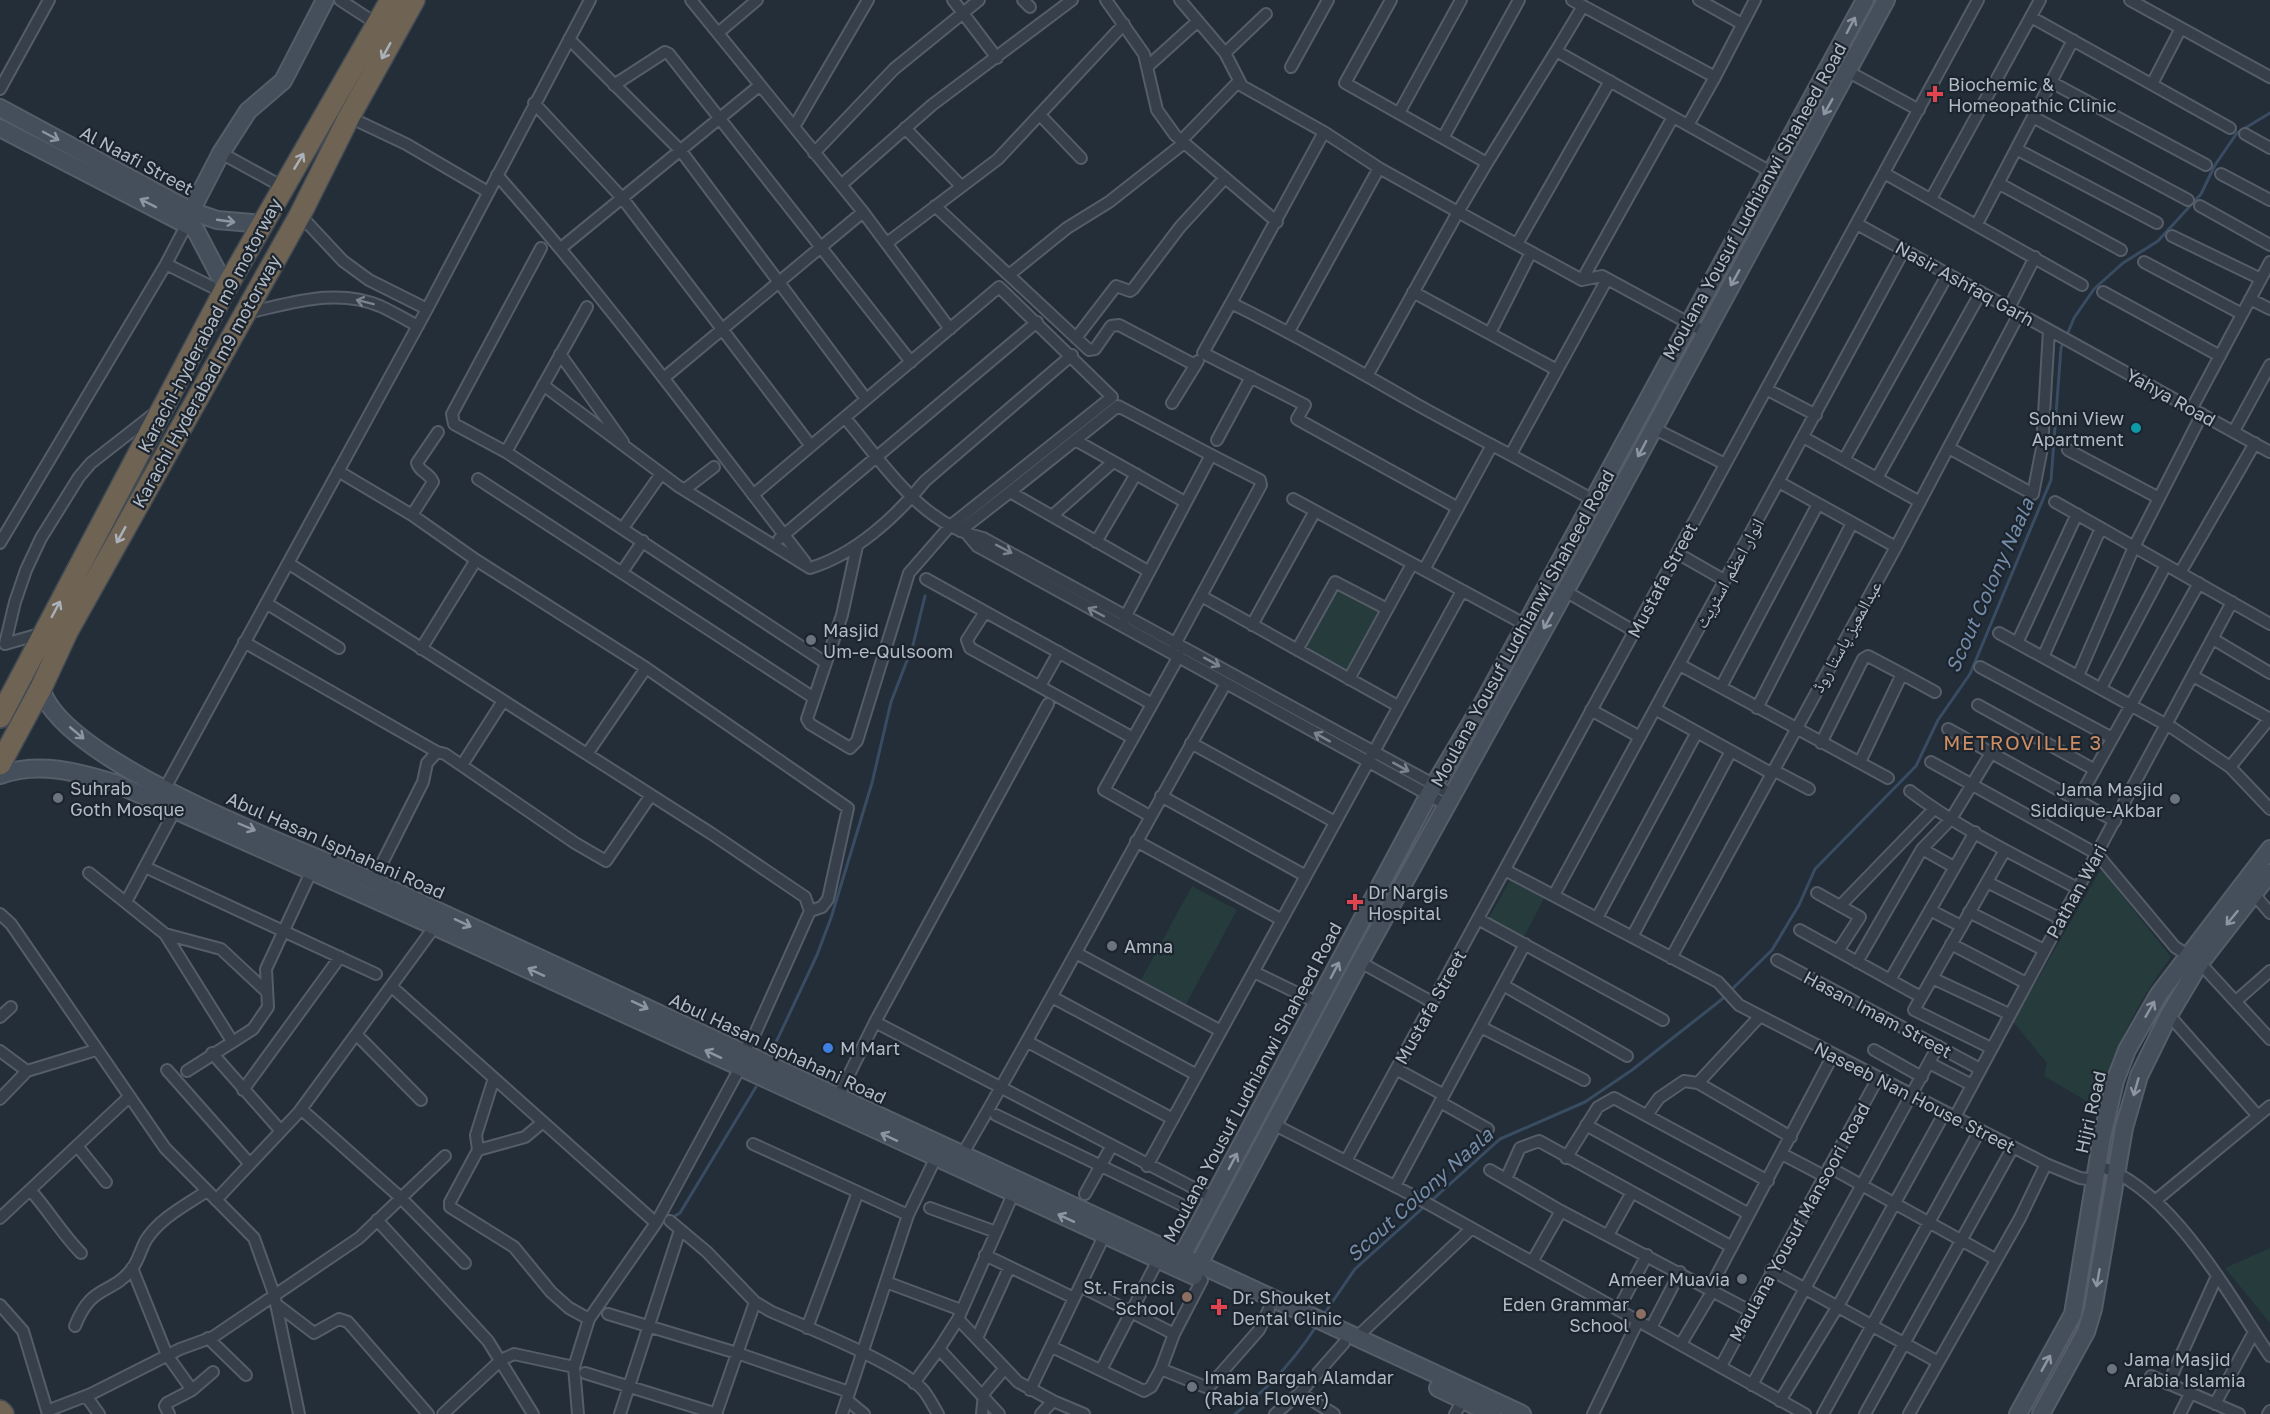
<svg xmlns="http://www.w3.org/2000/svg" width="2270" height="1414" font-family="'Golos Text','Noto Naskh Arabic',sans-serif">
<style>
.green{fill:#263b3b}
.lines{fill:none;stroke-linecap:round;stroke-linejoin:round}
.stream{stroke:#394c62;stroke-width:3}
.street-casing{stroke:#555d68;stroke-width:14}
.secondary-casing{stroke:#555d68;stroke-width:20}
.highway-casing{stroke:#424a54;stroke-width:24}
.street{stroke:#373f4a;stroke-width:10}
.secondary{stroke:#454f5c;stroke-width:16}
.highway{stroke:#6f6454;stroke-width:21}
.oneway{stroke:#8c95a1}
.oneway2{stroke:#abb1bb}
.oneway3{stroke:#7b838e}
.health-dot{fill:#e0444e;stroke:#1c242e;stroke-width:2}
.culture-dot{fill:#0f9aa8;stroke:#1c242e;stroke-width:2}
.worship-dot{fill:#6b7280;stroke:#1c242e;stroke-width:2}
.shop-dot{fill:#3f7fe0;stroke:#1c242e;stroke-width:2}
.education-dot{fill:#8d6e63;stroke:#1c242e;stroke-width:2}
.labels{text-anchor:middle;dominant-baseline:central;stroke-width:4.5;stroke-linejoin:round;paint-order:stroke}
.poi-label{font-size:18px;fill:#b2bac6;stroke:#1c242e;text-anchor:start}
.street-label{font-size:18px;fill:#b2bac6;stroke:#1c242e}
.water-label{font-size:20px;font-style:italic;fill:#748ca8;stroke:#1c242e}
.neighbourhood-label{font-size:20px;letter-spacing:1.5px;fill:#ce8e65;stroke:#1c242e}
</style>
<rect width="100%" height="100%" fill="#232e39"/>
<path class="green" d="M1337,589l44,23 -33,60 -43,-23z
M2101,869l70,88c-35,46 -57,95 -76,149l-51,-30 3,-13 -34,-41z
M1510,880l34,18 -20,39 -35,-19z
M1192,886l45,24 -51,94 -45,-24z
M2270,1248v75l-45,-55z"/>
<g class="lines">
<path class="stream" d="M2067,335l7,-17 20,-29 29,-26 35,-22 43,-47 14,-29 22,-32 33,-20
M771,1053l46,-98 14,-37 41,-135 19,-81 22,-57 12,-49
M1430,1202l70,-63 85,-37 47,-32 89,-70 51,-50 27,-45 16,-36 101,-103 22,-46 32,-46 81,-194 10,-132 3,-7
M661,1224l19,-11 76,-126
M1322,1317l33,-48 70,-63
M1235,1414c32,-24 61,-56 82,-89"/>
<defs>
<path id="street" d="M340,0l37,24
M691,0l172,212 87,117
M953,0l44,58
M1023,0l7,7
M1106,0l38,54 13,56 18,25 102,87
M1180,0l45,53 17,33 82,46
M1391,0l-46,83 142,80 -29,49 124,68 20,-4 103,56
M1572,0l11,6 -27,45 215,121
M1699,0l43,24
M2130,0l140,77
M1583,6l132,71 -27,48
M2031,17l199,111
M718,33l39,-33
M569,39l112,112 185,248
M1225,53l41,-39
M1147,67l51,-46
M1291,67l37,-67
M1847,71l72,39
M1715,77l40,-77
M2051,82l155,83
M2152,84l29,-56
M614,85l51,-33 4,2 242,308
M0,89l49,-89
M534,103l89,96 188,247
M1399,113l62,-113
M1040,115l41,43
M349,117l57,27 82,48
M2033,117l155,83
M794,127l74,-127
M905,128l56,58
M2245,134l25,14
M1443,138l76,-138
M1181,141l58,-60
M2016,149l141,74
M221,153l62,34
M814,153l80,-84 85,-69
M1487,163l69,-112
M1884,173l198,112
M2221,174l49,26
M497,175c110,124 207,257 308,387
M1998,183l123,67
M841,185l91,-80 140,-105
M1931,199l109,-199
M935,206l154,144 6,-1 16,-23 8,-1 76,40
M2200,206l70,39
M300,215l43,46 26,19 58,29
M1857,224l413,228
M1977,224l96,-184
M2172,236l89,43
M887,243l111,-84 126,-135
M1517,244l93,-163
M541,248l-89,166 2,10 52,28 320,211
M561,248l198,-162
M2144,262l98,52
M166,264l58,29
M1009,275l58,-47 42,-26 75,-59
M1582,280l91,-163
M1413,292l144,78
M2103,292l117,64
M2250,299l20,10
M1231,303l-28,50 102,52 -8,14 161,89
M2009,308l26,-51
M246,313c43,-9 90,-26 134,-7 13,6 25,13 38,20
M1289,331l90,-163
M1490,333l41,-81
M1076,338l40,-52 14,5 3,-2 47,-62 45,-49
M560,354l63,88
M1367,376l91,-164 -79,-44 -55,-36 -93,171c63,31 124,66 185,101 59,33 119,63 177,96
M665,377l198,-165
M543,385l135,101 132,82c44,-13 86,-51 115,-87l147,-126
M1766,389l50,26
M1172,403l26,-42
M2192,408l78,-146
M845,418c38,45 76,107 138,120l470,257
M1653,428l72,36
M2234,431l36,-66
M1803,437l117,65
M1075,440l110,62
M1217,440l34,-63
M1949,448l84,46 9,-46 7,-118
M2068,450l91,48
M506,452l81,-145
M1511,454l96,-175
M1844,460l104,-186
M338,471l74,44 64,45 170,108 202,140 -20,91 -6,8 -12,4
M1877,478l104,-186
M478,479l336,219
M1779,482l117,65
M684,490l30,-23
M753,495l246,-208 113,110 -162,129 -41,47 -52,168 -7,7 -40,-24 -3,-5 35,-104 15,-69
M1293,499l233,126
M2055,502l215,122
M412,515l21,-33c-3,-9 -14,-10 -16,-19l21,-31
M1052,516l61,-54
M623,528l38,-54
M960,531l50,-39
M967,534l10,12 470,259
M779,539l258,-217
M1096,542l40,-68
M0,543l166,-279 23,-44
M1677,553l47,27
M288,563l424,271 93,63 5,14 -57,127 -11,15
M1424,570l68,-125
M622,572l21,-31
M2180,573l75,-130
M926,579l226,125
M1565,591l69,40
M1203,597l195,109
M266,603l73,45
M985,612l-18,28 3,8 163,90
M1121,625l90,-170 -93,-49 -108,86 138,79
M1252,625l63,-114
M43,633l-38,11 10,-42 11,-32 15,-32 38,-61 12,-14 64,-50
M1999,633l175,96 56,38 40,42
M2213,639l57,34
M244,642l193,110 8,2 130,89 31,18 45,-66
M2017,643l60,-129
M1174,646l87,-161 -1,-5 -49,-25
M421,649l55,-89
M1297,650l38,-68 52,27
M2043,657l58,-129
M1680,665l208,113
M1980,667l132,71
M1902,674l33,18
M2078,676l56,-129 68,-133
M2193,676l77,43
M1349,679l63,-115
M1040,686l19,-34
M1721,687l97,-183
M2101,688l65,-123
M1978,705l117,65
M1757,708l95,-185
M1655,709l116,64
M1591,710l49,27
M1948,729l167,92
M1191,743l144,79
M1821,743l42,-84 5,-3 34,18 -42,88
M587,754l59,-86
M1931,762l166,92 78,93 25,16 70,76
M462,765l41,-64
M2230,767l40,-49
M1773,770l36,19
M164,790l263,-481 163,-309
M1910,791c51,39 111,67 167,97
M1161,796l145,80
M2078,800l121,-217
M1150,816l-46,-26 75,-134
M1136,841l146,79
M1922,849l29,-30 40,-66
M145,867l231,107
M1505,870l213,112 21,23 307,159 34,14 15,2
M89,873l76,61 67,107
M373,881l50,-99 4,-19 10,-11
M1987,882l74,37
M1817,893l43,24 -22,34
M2253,893l17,20
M1554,895l350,-645
M126,902l49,-92
M1840,906l94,-97
M1930,910l31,16
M1969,912l75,38
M0,914l11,10 154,224 89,90 20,56 25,120
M1597,918l100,-186
M1478,919l185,101
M1800,930l121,67
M165,934l56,15 46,43
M1632,937l99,-186
M1951,944l75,39
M1076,953l145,78
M1671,958l225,-411 123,-233
M1777,960l203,109
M1360,962l72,40
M1857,962l65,-113 32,18
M1254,972l64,31
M1932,978l77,36
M1890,980l85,-148
M1503,985l124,71
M392,987l264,236
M1052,997l145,78
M2236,1001l34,-30
M2169,1015l89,101
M1760,1016l-62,67 93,54
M0,1017l11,-10
M875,1022l338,176
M1481,1027l103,53
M356,1034l65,66
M1028,1042l145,77
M1991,1048l-77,-38 91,-160
M1874,1050l48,27
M0,1051l27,20
M212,1053l69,78
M1929,1063l43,22
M1396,1069l48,26
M167,1070l83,94
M187,1071l66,-42 15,-22 -2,-38 46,-99
M243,1090l97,-133
M838,1097l37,-75 173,-318
M0,1099l27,-28 69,-21
M1440,1102l48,27
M301,1109l100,89 64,65
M996,1115l190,92
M1647,1115l12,-17 25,-17 14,2
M1955,1117l277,-515
M543,1122l-18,15 -47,13 -28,52v5l64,40 37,45 18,16 20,11
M1275,1125l139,71 391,218
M1586,1125l163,89
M753,1144l155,71
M78,1147l28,35
M478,1150l-2,-15 18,-57
M1782,1154l42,22
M962,1155c91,-156 174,-316 264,-472
M1566,1158l32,-51 16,-9 154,83
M1346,1161l632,-1161
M1147,1166l315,-575
M2098,1166c71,19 132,131 172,190
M1829,1167l166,92
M1490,1170l71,41 189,100
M1506,1179l14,-31 19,-7 193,106
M1395,1186l130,-242
M31,1191c18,20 31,43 50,62
M1013,1194l-55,125 60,63 35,19 31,13
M1085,1194l26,-47
M216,1200l83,-88 139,-190
M2156,1200l114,-94
M930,1208l66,24
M0,1218l129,-121
M377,1220l111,121 45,73
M670,1221l37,31 48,50 15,9c33,15 132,54 153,79 6,7 10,16 15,24
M1608,1235l23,-41
M985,1255l89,43
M1532,1262l29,-51
M132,1268l35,87 25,35
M1771,1270l167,92
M1202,1280l-28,54 -13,35 47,19 51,-58 10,-21
M886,1282l75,28
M1080,1286l94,48
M1710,1288l123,-233
M276,1304l38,29 25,-14 9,3 80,92
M0,1305l23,26 25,83
M1618,1310l29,-55
M608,1314l129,39 112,39
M958,1319l-19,30 60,65
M75,1326c17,-43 35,-30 57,-57 6,-8 9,-20 14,-29 14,-22 40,-35 61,-49
M807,1328l51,-136
M1651,1328l29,-56
M208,1338l38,37
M977,1338l32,-70
M1356,1338l115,-109
M1681,1344l32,-54
M1052,1347l92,44 7,-4 10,-18
M1721,1366l157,-288
M1101,1370l57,-110
M585,1373l132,41
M2151,1376l88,38
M914,1383l25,-34
M2168,1384l49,-108
M1752,1385l186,-339
M1030,1390l74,-154
M1300,1393l34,21
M86,1396l13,18
M847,1400l17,14
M1780,1401l58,-95 107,-194
M2215,1404l39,-72
M47,1411l44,-17 89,-45 33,-12 146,-99 86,-82
M169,1414l-4,-8 2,-3 25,-13 21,-18
M443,1414l58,-54 13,-6 60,13
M578,1414l-4,-47 15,-48 67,-96 85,-157
M620,1414l60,-184
M716,1414l39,-112
M842,1414l66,-199 30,-62
M982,1414l2,-21 21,-25
M1041,1414l12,-13
M1275,1414l25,-21 44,-50
M1455,1414l8,-14
M1593,1414l45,-93
M1823,1414l157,-284
M1865,1414l148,-267
M1909,1414l111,-196 26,-54
M2180,1414l10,-20
M2268,1414l2,-3"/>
<path id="secondary" d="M0,108l191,103 26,9 46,4
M0,128l195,101 31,59
M191,211l30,-58 27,-42 35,-30 42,-81
M41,688c21,75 260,162 332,193l1149,533
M0,775c38,-14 79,-3 117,9l319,143 758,349
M1176,1267l258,-482 49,-82 382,-703
M1193,1275l167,-313 224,-405 302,-557
M1438,1388l54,26
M2018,1414l55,-100 29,-177 13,-56 12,-31 32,-56 111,-145
M2041,1414l45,-82 7,-23 31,-181 15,-52 30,-61 31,-52 70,-90"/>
<path id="highway" d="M0,717l226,-429 165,-288
M0,764l41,-76 26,-56 233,-417 49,-98 65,-117
M0,1411l3,3"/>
</defs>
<use href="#street" class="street-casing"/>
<use href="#secondary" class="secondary-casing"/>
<use href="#highway" class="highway-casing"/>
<use href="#street" class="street"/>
<use href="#secondary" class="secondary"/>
<use href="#highway" class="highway"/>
</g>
<defs><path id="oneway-shaft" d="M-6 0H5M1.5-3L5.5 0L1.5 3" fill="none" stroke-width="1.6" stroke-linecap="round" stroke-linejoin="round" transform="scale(1.5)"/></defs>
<g class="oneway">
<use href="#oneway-shaft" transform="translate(1851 25) rotate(-62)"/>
<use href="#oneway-shaft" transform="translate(1828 107) rotate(119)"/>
<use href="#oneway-shaft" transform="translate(51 136) rotate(28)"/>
<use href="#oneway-shaft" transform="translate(148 203) rotate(-153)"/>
<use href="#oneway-shaft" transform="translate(226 221) rotate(8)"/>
<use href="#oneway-shaft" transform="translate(1735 278) rotate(119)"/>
<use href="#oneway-shaft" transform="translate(1642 449) rotate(118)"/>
<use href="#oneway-shaft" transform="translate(1548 621) rotate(119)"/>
<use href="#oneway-shaft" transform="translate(77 733) rotate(40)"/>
<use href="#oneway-shaft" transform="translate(247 827) rotate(23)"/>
<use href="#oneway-shaft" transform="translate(2232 918) rotate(129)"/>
<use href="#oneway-shaft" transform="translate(463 923) rotate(25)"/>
<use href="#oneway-shaft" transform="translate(1335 970) rotate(-62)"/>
<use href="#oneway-shaft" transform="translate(536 972) rotate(-155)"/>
<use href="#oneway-shaft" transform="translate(640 1005) rotate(25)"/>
<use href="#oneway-shaft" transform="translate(2150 1009) rotate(-60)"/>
<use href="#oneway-shaft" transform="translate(713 1054) rotate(-155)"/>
<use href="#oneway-shaft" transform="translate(2136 1087) rotate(106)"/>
<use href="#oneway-shaft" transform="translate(889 1137) rotate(-155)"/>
<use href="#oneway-shaft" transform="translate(1233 1161) rotate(-62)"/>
<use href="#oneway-shaft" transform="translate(1066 1218) rotate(-155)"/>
<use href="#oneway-shaft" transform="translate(2098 1278) rotate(100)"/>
<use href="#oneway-shaft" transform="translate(2046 1363) rotate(-61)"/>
</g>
<g class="oneway2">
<use href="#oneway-shaft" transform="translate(386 51) rotate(119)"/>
<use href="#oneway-shaft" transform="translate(299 161) rotate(-59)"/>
<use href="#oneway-shaft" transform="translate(121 535) rotate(119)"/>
<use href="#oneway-shaft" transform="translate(56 609) rotate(-62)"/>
</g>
<g class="oneway3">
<use href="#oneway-shaft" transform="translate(365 302) rotate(-166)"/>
<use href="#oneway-shaft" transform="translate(1004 549) rotate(28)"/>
<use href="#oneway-shaft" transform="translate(1096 612) rotate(-152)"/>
<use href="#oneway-shaft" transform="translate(1212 662) rotate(29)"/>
<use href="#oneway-shaft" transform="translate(1322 737) rotate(-151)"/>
<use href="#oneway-shaft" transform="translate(1401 767) rotate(29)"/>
</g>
<g class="health-dot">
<path d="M1932 85h6v6h6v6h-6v6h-6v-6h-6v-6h6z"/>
<path d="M1352 893h6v6h6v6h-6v6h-6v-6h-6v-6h6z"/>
<path d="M1216 1298h6v6h6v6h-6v6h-6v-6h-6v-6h6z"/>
</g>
<circle class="culture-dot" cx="2136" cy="428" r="6"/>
<g class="worship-dot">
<circle cx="811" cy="640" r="6"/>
<circle cx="58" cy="798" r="6"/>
<circle cx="2175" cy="799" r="6"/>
<circle cx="1112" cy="946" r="6"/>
<circle cx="1742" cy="1279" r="6"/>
<circle cx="2112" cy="1369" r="6"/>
<circle cx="1192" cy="1387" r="6"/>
</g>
<circle class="shop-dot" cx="828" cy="1048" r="6"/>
<g class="education-dot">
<circle cx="1187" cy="1297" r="6"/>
<circle cx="1641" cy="1314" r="6"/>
</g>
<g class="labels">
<g class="poi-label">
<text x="1948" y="84">Biochemic &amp;<tspan x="1948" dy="21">Homeopathic Clinic</tspan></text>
<text x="2124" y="418" text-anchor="end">Sohni View<tspan x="2124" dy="21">Apartment</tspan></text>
<text x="823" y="630">Masjid<tspan x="823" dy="21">Um-e-Qulsoom</tspan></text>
<text x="70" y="788">Suhrab<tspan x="70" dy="21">Goth Mosque</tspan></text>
<text x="2163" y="789" text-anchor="end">Jama Masjid<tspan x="2163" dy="21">Siddique-Akbar</tspan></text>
<text x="1368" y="892">Dr Nargis<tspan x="1368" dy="21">Hospital</tspan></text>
<text x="1124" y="946">Amna</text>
<text x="840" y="1048">M Mart</text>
<text x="1730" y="1279" text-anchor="end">Ameer Muavia</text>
<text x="1175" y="1287" text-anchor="end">St. Francis<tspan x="1175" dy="21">School</tspan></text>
<text x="1232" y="1297">Dr. Shouket<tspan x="1232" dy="21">Dental Clinic</tspan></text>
<text x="1629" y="1304" text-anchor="end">Eden Grammar<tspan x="1629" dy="21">School</tspan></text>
<text x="2124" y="1359">Jama Masjid<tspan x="2124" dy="21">Arabia Islamia</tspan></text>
<text x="1204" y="1377">Imam Bargah Alamdar<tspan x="1204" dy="21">(Rabia Flower)</tspan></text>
</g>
<g class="street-label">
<text transform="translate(137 160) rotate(28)">Al Naafi Street</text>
<text transform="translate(1754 201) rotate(-61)">Moulana Yousuf Ludhianwi Shaheed Road</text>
<text transform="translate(1965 283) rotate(29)">Nasir Ashfaq Garh</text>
<text transform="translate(209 325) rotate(-62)">Karachi-hyderabad m9 motorway</text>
<text transform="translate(206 381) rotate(-61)">Karachi Hyderabad m9 motorway</text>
<text transform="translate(2171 397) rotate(29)">Yahya Road</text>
<text transform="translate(1729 573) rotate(-61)">انوار اعظم اسٹریٹ</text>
<text transform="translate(1662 580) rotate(-62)">Mustafa Street</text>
<text transform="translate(1522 628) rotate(-61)">Moulana Yousuf Ludhianwi Shaheed Road</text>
<text transform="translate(1846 636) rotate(-61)">عبدالمعیز پاستا روڈ</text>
<text transform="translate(336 845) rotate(24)">Abul Hasan Isphahani Road</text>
<text transform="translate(2076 891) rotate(-61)">Pathan Wari</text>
<text transform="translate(1430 1007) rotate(-61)">Mustafa Street</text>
<text transform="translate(1878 1014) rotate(28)">Hasan Imam Street</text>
<text transform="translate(778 1048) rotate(25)">Abul Hasan Isphahani Road</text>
<text transform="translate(1252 1082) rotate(-62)">Moulana Yousuf Ludhianwi Shaheed Road</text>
<text transform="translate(1915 1097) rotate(27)">Naseeb Nan House Street</text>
<text transform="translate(2090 1112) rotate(-77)">Hijri Road</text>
<text transform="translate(1799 1222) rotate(-61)">Maulana Yousuf Mansoori Road</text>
</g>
<g class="water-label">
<text transform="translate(1989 585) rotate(-66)">Scout Colony Naala</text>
<text transform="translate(1419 1194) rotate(-42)">Scout Colony Naala</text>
</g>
<g class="neighbourhood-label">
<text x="2023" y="742">METROVILLE 3</text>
</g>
</g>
</svg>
